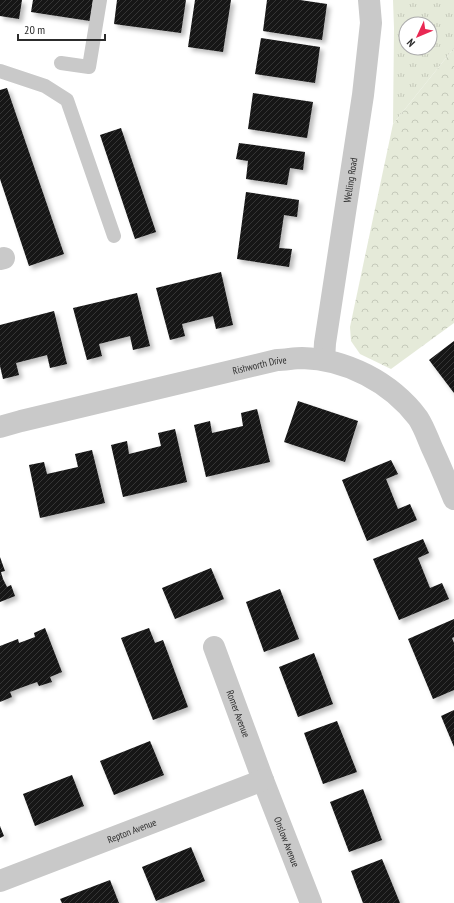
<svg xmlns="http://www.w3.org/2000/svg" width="454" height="903" font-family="'PT Sans Narrow',sans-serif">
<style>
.grass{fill:url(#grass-tufts);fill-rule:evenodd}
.forest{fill:url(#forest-crowns)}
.building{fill:url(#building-hatch);filter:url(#shadow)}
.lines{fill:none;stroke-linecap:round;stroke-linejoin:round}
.service{stroke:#c9c9c9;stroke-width:14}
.minor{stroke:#c9c9c9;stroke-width:22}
.labels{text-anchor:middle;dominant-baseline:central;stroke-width:4;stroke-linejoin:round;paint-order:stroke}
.street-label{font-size:10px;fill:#2c2c2c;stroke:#fff}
</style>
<defs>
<pattern id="grass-tufts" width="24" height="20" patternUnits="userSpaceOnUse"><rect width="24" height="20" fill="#e5ead9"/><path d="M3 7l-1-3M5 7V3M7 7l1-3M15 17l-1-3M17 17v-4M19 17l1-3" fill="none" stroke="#c5c9ba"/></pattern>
<pattern id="forest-crowns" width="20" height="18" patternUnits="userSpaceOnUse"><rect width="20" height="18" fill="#e5ead9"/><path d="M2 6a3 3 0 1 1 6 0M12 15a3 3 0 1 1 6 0" fill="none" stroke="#c5c9ba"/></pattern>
<pattern id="building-hatch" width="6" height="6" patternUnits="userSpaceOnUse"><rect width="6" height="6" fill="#131313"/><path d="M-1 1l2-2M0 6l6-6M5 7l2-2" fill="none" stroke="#363636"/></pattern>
<filter id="shadow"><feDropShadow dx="3.5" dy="3.5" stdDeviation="2" flood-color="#0004"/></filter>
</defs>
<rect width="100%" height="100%" fill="#fff"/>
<path class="grass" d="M393,0h61v48l-61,76 1,-96zM406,24h24v24h-24z"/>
<path class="forest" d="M454,48v275l-63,46 -31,-15 -9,-13 -1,-14 43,-203z"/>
<path class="building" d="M0,0h22l-3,19 -19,-3z
M33,0h60l-3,21 -59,-9z
M117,0h69l-5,33 -67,-9z
M195,0h36l-8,52 -35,-5z
M267,0h33l27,4 -5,36 -59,-9z
M261,38l59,9 -5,36 -60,-9z
M7,88l57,166 -35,12 -29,-87v-89z
M253,93l60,9 -6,36 -59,-9z
M121,128l35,104 -21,7 -35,-104z
M239,143l66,9 -2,18 -13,-2 -3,17 -41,-6 2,-18 -12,-2z
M246,192l53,8 -2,17 -13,-2 -5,33 13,1 -3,18 -52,-8z
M221,272l12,53 -17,4 -3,-13 -31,8 3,12 -15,4 -14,-52z
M137,293l13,53 -17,4 -3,-14 -31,8 3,12 -15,4 -14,-52z
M54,311l13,53 -17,4 -3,-13 -31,8 3,12 -16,4 -3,-13v-41z
M454,341v52l-25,-33z
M298,401l60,20 -13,41 -61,-20z
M257,409l13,53 -64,15 -12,-52 16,-4 2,12 31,-7 -2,-13z
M175,429l12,53 -64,15 -12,-52 16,-4 2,13 32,-8 -3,-13z
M92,450l13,53 -65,15 -11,-53 15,-3 3,12 31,-7 -3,-13z
M391,460l7,14 -12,5 12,30 12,-5 7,16 -50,21 -25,-61z
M423,539l6,14 -11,5 12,30 12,-5 7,16 -50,21 -26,-61z
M0,557l5,14 -4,1 2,7 4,8 4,-2 4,11 -15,6z
M211,568l13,31 -49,20 -13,-31z
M280,589l19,50 -35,13 -18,-50z
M454,619v18l-2,1 2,5v47l-21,9 -25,-60z
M45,628l17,44 -12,5 2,5 -13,4 -2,-4 -14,5 -13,5 2,5 -12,5v-56l18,-7 1,4 16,-6 -1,-4z
M149,628l6,15 8,-3 25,67 -35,13 -32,-82z
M314,653l19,51 -35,13 -19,-50z
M454,710v37l-13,-31z
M337,721l20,51 -34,12 -19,-51z
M150,741l14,34 -50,20 -14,-34z
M72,775l12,31 -49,20 -12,-32z
M363,789l19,51 -33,12 -19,-50z
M0,826l4,10 -4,2z
M191,847l14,34 -49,20 -14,-34z
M382,859l18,44h-37l-12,-32z
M110,880l9,23h-57l-2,-4z"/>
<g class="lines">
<path class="service" d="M61,63l28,4 11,-67
M0,71l45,15 22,14 47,136"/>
<g class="minor">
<path d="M0,259l4,-1"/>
<path id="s1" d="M324,360l1,-17 38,-248 8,-72 -2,-23"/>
<path id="s2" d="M0,427l21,-6 256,-61c8,0 17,-2 25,-2 44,1 89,24 116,60 6,9 10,21 14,30 8,17 15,34 22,51"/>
<path id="s3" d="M214,647l49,133 48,123"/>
<path id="s4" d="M0,881l263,-101"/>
</g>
</g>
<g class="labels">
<g class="street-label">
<text stroke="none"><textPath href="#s1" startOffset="182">Welling Road</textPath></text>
<text stroke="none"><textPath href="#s2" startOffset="267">Rishworth Drive</textPath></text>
<text stroke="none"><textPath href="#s3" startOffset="71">Romer Avenue</textPath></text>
<text stroke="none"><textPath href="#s4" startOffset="141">Repton Avenue</textPath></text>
<text stroke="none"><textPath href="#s3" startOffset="208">Onslow Avenue</textPath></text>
</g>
</g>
<g transform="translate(418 36) rotate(226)"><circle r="19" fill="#ffffff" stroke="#ababab"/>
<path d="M0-3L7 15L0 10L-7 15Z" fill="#e92853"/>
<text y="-6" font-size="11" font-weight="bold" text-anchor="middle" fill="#2c2c2c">N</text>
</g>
<path d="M18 34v6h87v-6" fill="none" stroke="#2c2c2c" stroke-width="2"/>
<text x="24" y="34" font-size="12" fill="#2c2c2c" stroke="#ffffff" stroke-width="3" paint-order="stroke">20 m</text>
</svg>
